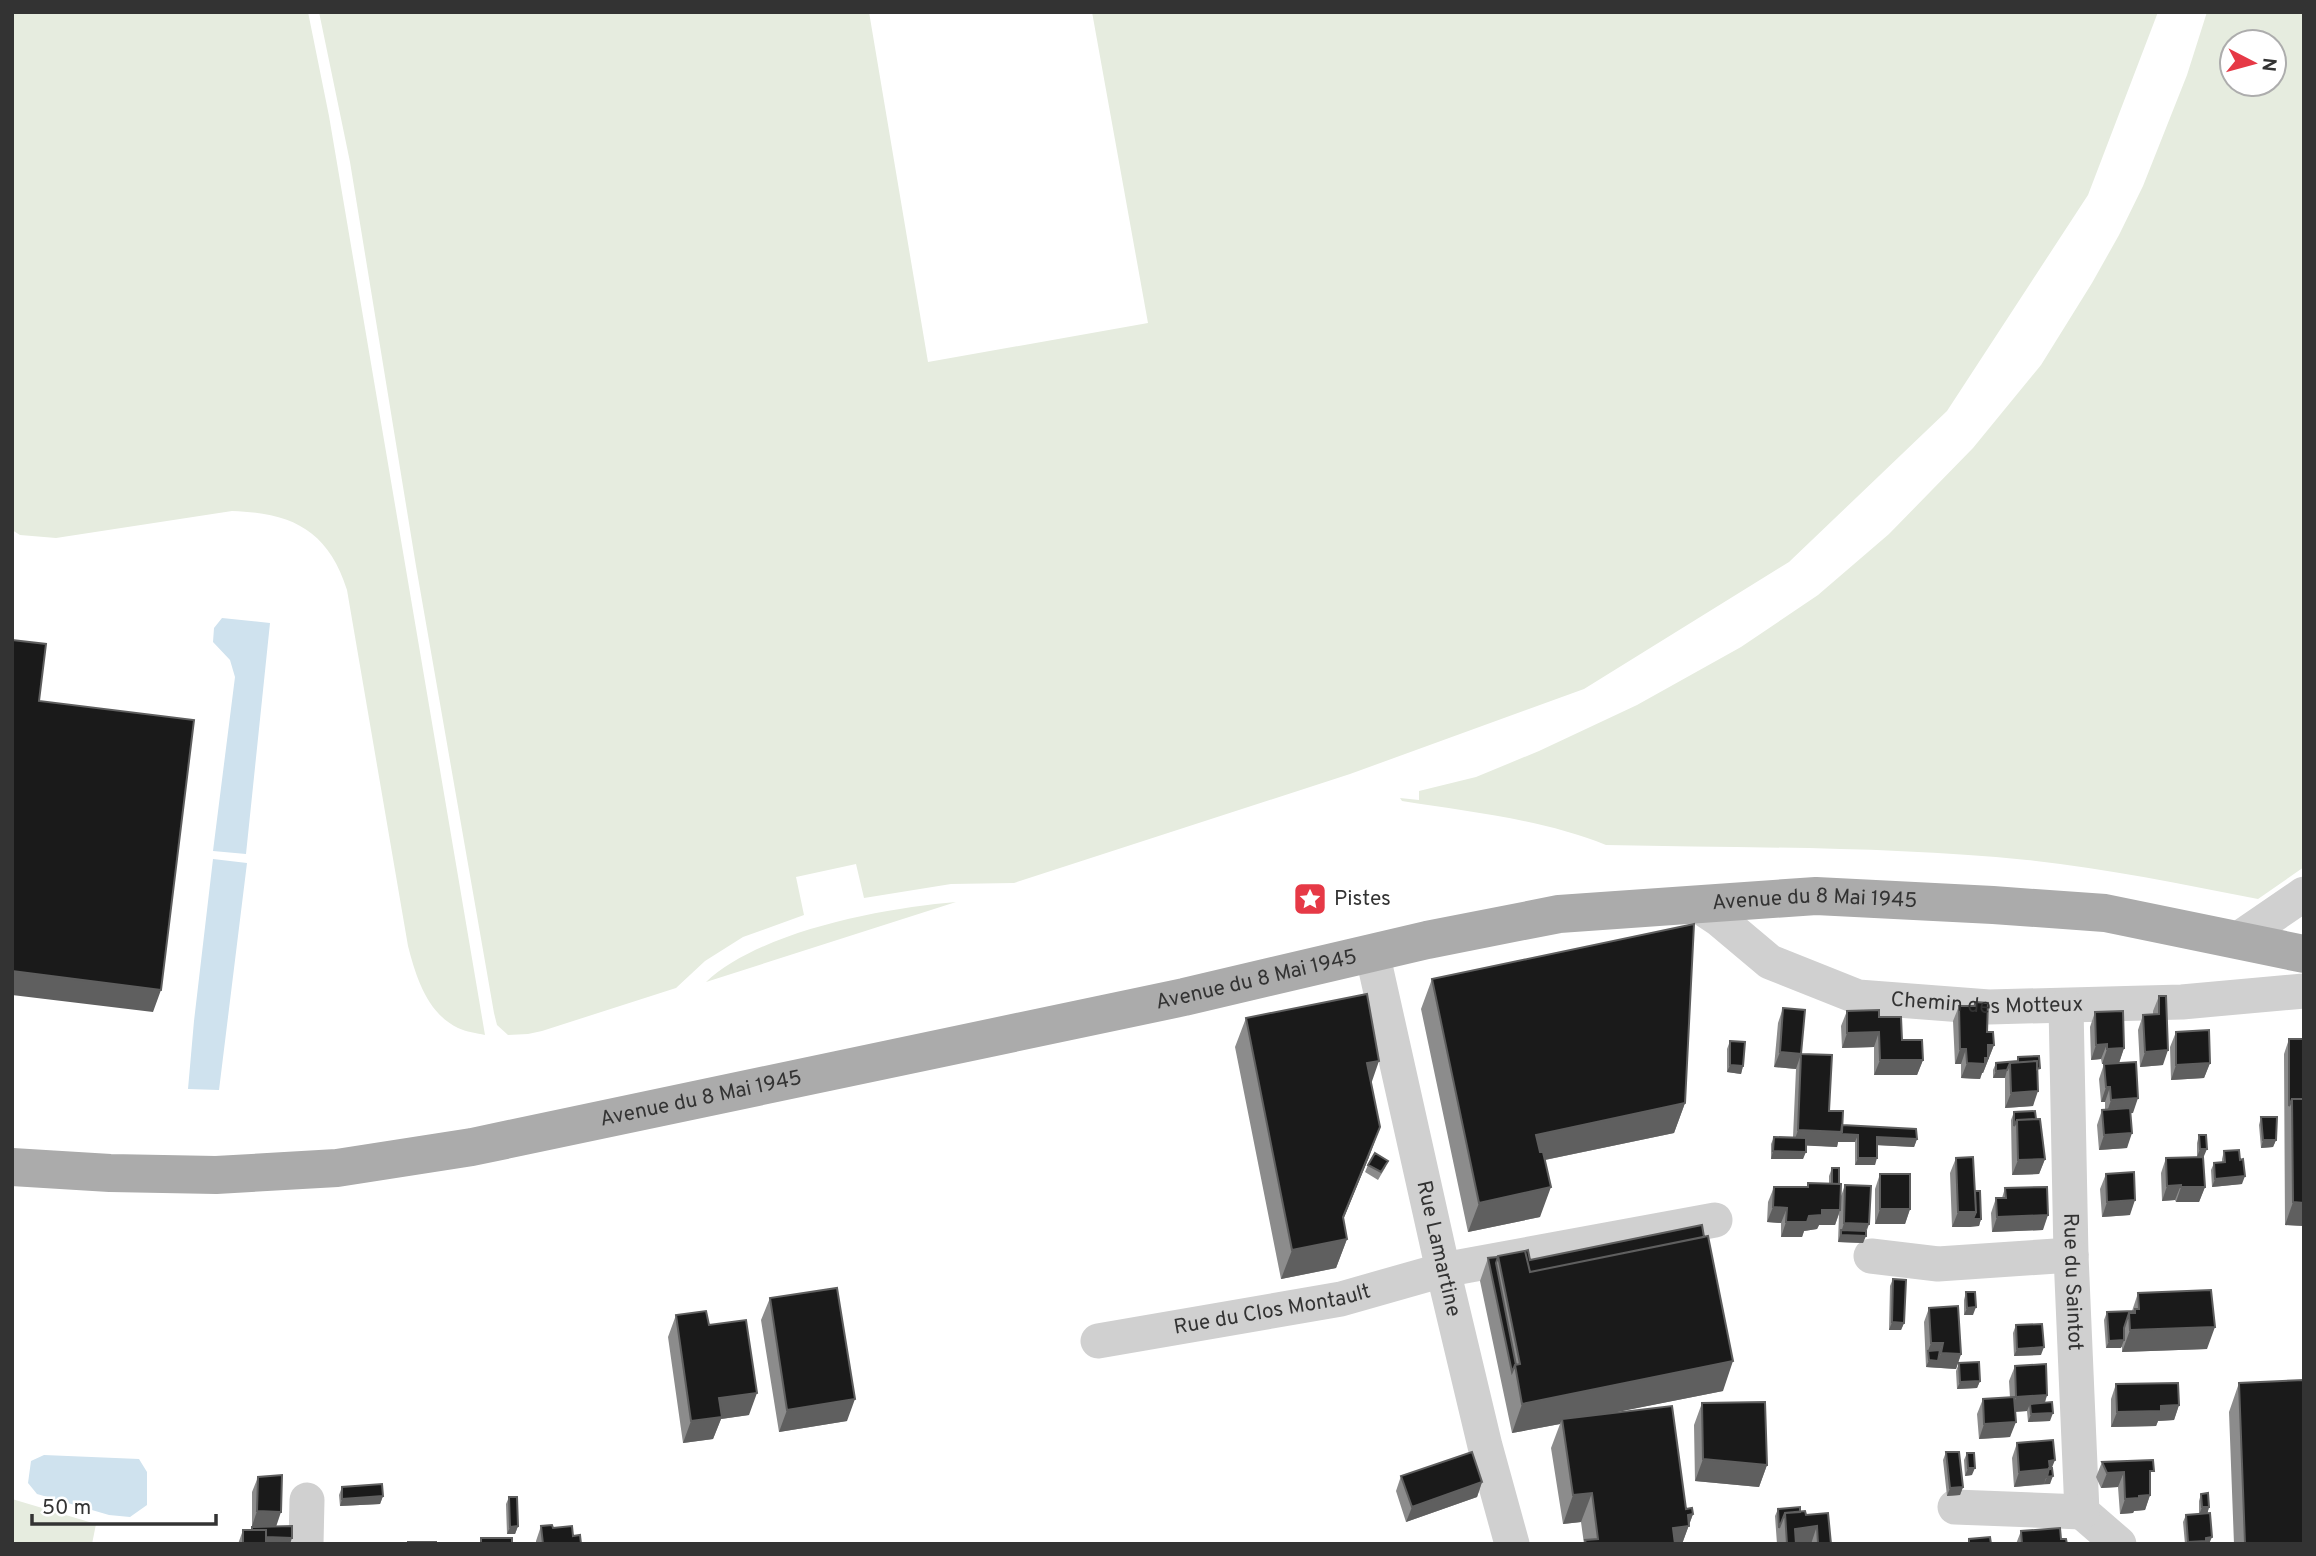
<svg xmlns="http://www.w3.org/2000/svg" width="2316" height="1556" font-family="Overpass,sans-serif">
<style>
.green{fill:#e6ecdf;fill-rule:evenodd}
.water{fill:#cfe2ee}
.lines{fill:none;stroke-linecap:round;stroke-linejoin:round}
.minor{stroke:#d0d0d0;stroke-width:35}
.major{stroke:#ababab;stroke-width:38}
.wall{fill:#8c8c8c}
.shaded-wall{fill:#5f5f5f}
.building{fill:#1a1a1a;stroke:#5f5f5f;stroke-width:2}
.labels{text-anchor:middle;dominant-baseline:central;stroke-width:7;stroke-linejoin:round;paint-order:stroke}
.poi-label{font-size:21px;fill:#333;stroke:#fff;text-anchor:start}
.street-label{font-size:21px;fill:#333;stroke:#fff}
</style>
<rect width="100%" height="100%" fill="#fff"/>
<path class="green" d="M12,12h296l21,104 156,919c-8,-2 -19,-3 -27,-7 -31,-15 -42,-51 -50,-82l-61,-356c-19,-60 -55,-77 -115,-79l-176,27 -36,-3 -8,-5z
M319,12h550l59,350 220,-39 -56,-311h1066l-70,183 -141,216 -158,151 -205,127 -234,85 -336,109 -63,1 -87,14 -8,-34 -60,13 8,38 -61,22 -38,24 -29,27 -134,43 -14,3 -20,1 -11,-10 -3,-12 -78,-447 -66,-404z
M2207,12h97v855l-46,32c-77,-15 -154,-31 -231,-39 -140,-14 -281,-12 -421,-15 -65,-26 -135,-33 -204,-44l-2,-3 19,2v-9l57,-14 63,-26 98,-46 104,-58 77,-52 71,-61 84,-86 68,-83 51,-82 27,-48 24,-49 44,-111zM2232,42h42v42h-42z
M956,902l-250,80c54,-51 178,-74 250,-80z
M12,1499l84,25 -4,20h-80z"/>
<path class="water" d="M222,618l48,5 -24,231 -33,-3 22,-174 -5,-17 -17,-18 1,-14z
M213,859l34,4 -28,227 -31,-1 6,-68z
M44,1455l95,4 8,13v33l-17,12 -21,-2 -72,-21 -9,-11 3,-22z"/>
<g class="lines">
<g class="minor">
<path id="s1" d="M1696,904l24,16 50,42 88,35 131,10 193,-5 122,-11"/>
<path d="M2237,940l67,-46"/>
<path id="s2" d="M1372,952l71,318 42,176 27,98"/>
<path id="s3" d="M2066,1006l5,249 11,257 37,32"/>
<path d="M1871,1256l67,8 133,-9"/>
<path id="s4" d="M1098,1341l243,-42 102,-29 272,-50"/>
<path d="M1955,1507l127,5"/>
<path d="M306,1544l1,-44"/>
</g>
<path class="major" id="s5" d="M12,1167l98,6 106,2 121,-7 135,-21 712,-150 243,-57 132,-26 257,-18 177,9 112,8 199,41"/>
</g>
<path class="wall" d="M1432,979l253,124 -11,30 -129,27 -5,57 -72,15 -47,-223z
M2159,996l4,69 -23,2 -2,-37 5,-15 10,-1v-3z
M1975,1002l19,43 -11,28h-1l-2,6 -19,-1v-14h-6l-2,-43 6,-15h14z
M1783,1008l18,46 28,57 13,14 75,14 -3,8 -37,-2 -2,20h-20v-23h-17l-1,5 -31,-2 -3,14h-32v-15l3,-7h19l3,-68 -22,-2 4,-44z
M1847,1011l32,6 44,43 -6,15h-43v-28l-32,1 -1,-22z
M2095,1012l29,36 -5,15 14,50h-2l-4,35 -28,2 -2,-25 5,-15h3v-8h-4l-2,-23 5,-15 8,-1 -10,1 -1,-5 -10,1 -1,-33z
M1246,1018l125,65 -2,74 -26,62 4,20 -11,29 -55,11 -46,-232z
M2176,1032l34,31 -6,15 -33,2 -1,-33z
M2289,1039h15v187l-19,-1 -1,-171z
M1730,1041l13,25 -2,8 -14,-2v-23z
M2018,1057l20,18 -5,31 -28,2v-30h-12v-8l3,-7 20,-1z
M2014,1112l22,7 9,40 -6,15 -27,1 -1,-55z
M2261,1117l15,23 -3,7 -12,1 -2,-23z
M2199,1135l5,21 -7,1v-14z
M2224,1151l18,33 -30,3 -1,-17 3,-7 8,-1v-3z
M1956,1158l19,33 6,28 -2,7 -27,1 -2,-54z
M2166,1158l39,29 -6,15h-23l-1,-2 -13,1 -1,-28z
M1388,1161l-3,7 -7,12 -13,-8 3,-7z
M1832,1168l7,16 2,12 4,-11 24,39 -6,19 -25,-1 1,-28 -4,11h-16l-2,4 -13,2 -2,6h-21v-14l-14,-1 1,-20 6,-15h33l1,-4 21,1v-8z
M1880,1174l30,35 -5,15h-30v-35z
M2106,1174l24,41 -28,2 -2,-28z
M2005,1188l38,42 -51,2 -1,-19 5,-15h6z
M1498,1257l32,3 193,131 -112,22 75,96 7,5 -11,30h-98l-3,-22 -18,2 -12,-76 9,-24 -48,9 -32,-152 8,-23z
M1893,1279l11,44 -3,7h-12l1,-44z
M1966,1292l7,23h-9v-15z
M2138,1293l69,56 -85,3v-5l-16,1 -2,-28 3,-8 25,-1z
M770,1298l77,123 -68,11 -18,-112z
M1929,1308l32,46 -5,15 -30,-2 -2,-45z
M676,1315l33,10 40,90 -28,4 -8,20 -30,4 -15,-106z
M2016,1325l25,30 -27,1 -1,-23z
M1959,1363l21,18 -3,7 -20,1 -1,-18z
M2015,1366l32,29 -2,8 5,18 -22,1 -1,-11 -12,1 -5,25 -31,2 -2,-25 6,-15 27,-1 -1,-17z
M2239,1383l65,161h-70l-5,-132z
M2116,1384l63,21 -5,15 -16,1 -2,5 -45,1v-28z
M1702,1403l65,62 -8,22 -64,-6 -1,-56z
M2017,1443l35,25 -2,16 -36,3 -2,-29z
M1946,1452l17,35 -3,8 -13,1 -4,-36z
M1967,1453l5,22 -7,1 -1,-16z
M2102,1462l48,19v14l-5,15 -11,1 -1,2 -13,1 -2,-27 -17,1 -5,-11z
M1401,1476l81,6 -5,15 -71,25 -10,-31z
M258,1477l18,49 14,18h-52l5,-14h8l1,-3 15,-1h-15v-34z
M342,1487l41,9 -3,8 -40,2 -1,-11z
M2201,1494l8,13 -2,7 2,30h-24l-2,-22 3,-7 13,-1v-13z
M509,1497l9,29 -3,8h-8l-1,-30z
M1778,1509l22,3 6,3 22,-2 3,31h-54l-2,-28z
M541,1526l12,2 28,16h-45v-3z
M2021,1531l1,13h-6z"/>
<path class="shaded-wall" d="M12,971l149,19 -8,22 -141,-17z
M1879,1032l-5,15 -32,1 5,-15z
M2107,1044l-6,15 -10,1 5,-15z
M1988,1045h6l-11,28h-1l-2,6 -19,-1 6,-15z
M2124,1048l-5,15 -17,1 5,-15z
M1960,1049h6l-5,15h-6z
M2168,1050l-5,15 -23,2 5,-15z
M1780,1052l21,2 -5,15 -22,-2z
M1880,1060h43l-6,15h-43z
M1379,1061l-10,29 -2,-27z
M2210,1063l-6,15 -33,2 5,-15z
M1730,1065l13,1 -2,8 -14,-2z
M2007,1070l-2,8h-12l3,-7z
M2106,1087h4l-5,15h-4z
M2038,1091l-5,15 -28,2 6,-15z
M2138,1098l-5,15 -27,2 5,-15z
M1685,1103l-11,30 -149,31 11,-29z
M1380,1127l-11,30 -35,85 13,-3 -11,29 -55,11 11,-29 51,-33z
M1798,1130l44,2 16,3 -3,7h-17l-1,5 -44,-2z
M2132,1133l-5,15 -28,2 5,-15z
M1877,1137l40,2 -3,8 -39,-2z
M2263,1140h13l-3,7 -12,1z
M2200,1149h7l-3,7 -7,1z
M1773,1151l33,1 -3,7h-32z
M1858,1158h19l-2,7h-20z
M2045,1159l-6,15 -27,1 6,-15z
M2245,1176l-3,8 -30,3 3,-8z
M2181,1185l-6,15 -13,1 5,-15z
M1551,1187l-11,30 -72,15 11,-29z
M2181,1187h24l-6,15h-23z
M2135,1200l-5,15 -28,2 5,-15z
M2293,1202l11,1v23l-19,-1z
M1773,1207l14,1 -6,15 -14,-1z
M1880,1209h30l-5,15h-30z
M1822,1210h18l-5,15h-16l-2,4 -13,2 -2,6h-21l5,-15 23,-6z
M1958,1212h18l-6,15h-18z
M2048,1215l-5,15 -51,2 5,-15z
M1973,1219h8l-2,7 -9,1z
M1844,1223l25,1 -5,11 2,1 -3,7 -25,-1z
M1976,1307l-3,8h-9l3,-7z
M1892,1322l12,1 -3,7h-12z
M2215,1327l-8,22 -85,3 8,-22z
M2124,1340l-3,8h-15l3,-7z
M1931,1343h12l-6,15 -9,-7z
M2044,1347l-3,8 -27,1 3,-7z
M1941,1353l20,1 -5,15 -30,-2 3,-7 9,1z
M1733,1361l-10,30 -161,32v-4l-2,5 -48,9 10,-29z
M1980,1381l-3,7 -20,1 3,-7z
M757,1393l-8,22 -28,4 -8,20 -30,4 8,-22 28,-23z
M2047,1395l-5,15 -12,-6 -3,7 -16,1 5,-15z
M855,1399l-8,22 -68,11 8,-22z
M2179,1405l-5,15 -16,1 -2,5 -45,1 6,-15 44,-6z
M2053,1413l-3,8 -22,1 3,-8z
M2016,1422l-6,15 -31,2 5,-15z
M1703,1459l64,6 -8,22 -64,-6z
M2055,1460l-6,15h-2l-3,9 -30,3 5,-15 30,-11z
M1968,1468h7l-3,7 -7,1z
M2124,1472l-6,15 -17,1 6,-15z
M2053,1476l-3,8h-6l3,-7z
M1482,1482l-5,15 -71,25 6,-15z
M1963,1487l-3,8 -13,1 3,-8z
M1592,1493l-11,29 -18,2 10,-29z
M2150,1495l-5,15 -11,1 -1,2 -13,1 5,-15 14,-3z
M383,1496l-3,8 -40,2 2,-7z
M2202,1507h7l-2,8h-8z
M257,1511l24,1 -5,15 -24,-1z
M1693,1514l-11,30h-15l6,-16 15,-13z
M518,1526l-3,8h-8l3,-7z
M1817,1526l-6,18h-22l-3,-17z
M252,1537l40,1 -2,6h-40z
M2212,1537l-3,7h-22l1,-2z"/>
<path class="building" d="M12,640l34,4 -7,57 155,19 -33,270 -149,-19z
M1694,924l-9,179 -149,32 4,17h3l8,35 -72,16 -47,-224z
M1367,994l12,67 -12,2 13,64 -37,90 4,22 -55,11 -46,-232z
M2159,996h7l2,54 -23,2 -2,-37 16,-1z
M1975,1002l13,1 -1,29h6l1,13h-6v13h-3v6l-18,-1 -1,-14h-6l-1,-43h16z
M1783,1008l22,2 -4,44 31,1 -3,56h14l-1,21 -44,-2 3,-76 -21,-2z
M1879,1010v7h22l1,23h20l1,20h-43l-1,-28 -32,1v-22z
M2123,1011l1,37 -17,1v-5l-11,1 -1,-33z
M2209,1030l1,33 -34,2v-33z
M2289,1039h15v60h-12l-3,7z
M1730,1041l15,1 -2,24 -13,-1z
M2039,1056l1,12 -3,1v-8l-27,2 -3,7 -11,1v-8l22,-2v-4z
M2037,1061l1,30 -27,2 -1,-30z
M2136,1062l2,36 -27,2 -1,-13h-4l-2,-23z
M2292,1099h12v104l-11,-1z
M2130,1108l2,25 -28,2 -2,-25z
M2035,1111l1,8 -19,1 -3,6v-14z
M2261,1117h16l-1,23h-13z
M2040,1119l5,40 -27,1 -1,-40z
M1842,1125l74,4 1,10 -40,-2v21h-19v-23l-17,-1z
M2199,1135h7l1,14h-7z
M1774,1137l32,1v14l-33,-1z
M2239,1150l1,10 3,-1 2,17 -30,3 -1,-16 11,-1 -1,-11z
M1375,1153l13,8 -7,11 -13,-7z
M1973,1157l3,55h-18l-2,-54z
M2203,1157l2,30h-24v-2l-14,1 -1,-28z
M1832,1168h7v16h-7z
M2134,1172l1,28 -28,2 -1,-28z
M1880,1174h30v35h-30z
M1808,1183l33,1 -1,26h-18v5l-13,1 -2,6h-21l1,-14 -14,-1 1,-20h34z
M1845,1185l26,1 -2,38 -25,-1z
M2047,1187l1,28 -51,2 -1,-19h10l-1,-10z
M1975,1191h5l1,28h-8l3,-7z
M1702,1225l2,12 -174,35 -5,-21 3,-1 2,10z
M1841,1230l25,1v5l-25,-1z
M1708,1236l25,125 -211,43 -7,-39 5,-1 -22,-108 27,-5 5,21z
M1498,1257l-2,6 20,102h-1l-3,7 -24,-114z
M1893,1279l13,1 -2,43 -12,-1z
M837,1288l18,111 -68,11 -17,-112z
M2211,1290l4,37 -85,3 -1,-17h6v-4h4l-1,-16z
M1966,1292h9l1,15 -9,1z
M1958,1306l3,48 -20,-1 2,-10h-12l-2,-35z
M706,1311l3,14 37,-5 11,73 -38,5 3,19 -31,4 -15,-106z
M2133,1311v2h-4l-5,15v12l-15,1 -2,-29z
M2042,1324l2,23 -27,2 -1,-24z
M1940,1350l-2,11 -9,-1 -1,-9z
M1979,1362l1,19 -20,1 -1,-19z
M2046,1364l1,31 -31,2 -1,-31z
M2304,1380v164h-59l-6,-161z
M2178,1383l1,22 -18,1v5l-44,1 -1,-28z
M2014,1397l2,25 -32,2 -1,-25z
M1765,1402l2,63 -64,-6 -1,-56z
M2052,1402l1,11 -22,1 -1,-10z
M1672,1406l14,103 6,-1 1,6 -5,1 1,11 -16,2 2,16h-89l-1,-4 13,-1 -6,-46 -19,2 -11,-76z
M2053,1440l2,20 -6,1 1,8 -31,3 -2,-29z
M1472,1452l10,30 -70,25 -11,-31z
M1946,1452h13l4,35 -13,1z
M1967,1453h7l1,15h-7z
M2153,1460l1,11h-4v24l-11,1v2l-14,1 -1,-27 -17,1 -5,-11z
M2049,1468h3l1,8 -6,1z
M282,1475l-1,37 -24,-1 1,-34z
M382,1484l1,12 -41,3v-12z
M2208,1493l1,14h-7l-1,-13z
M509,1497h8l1,29 -8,1z
M1800,1507v5l-15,1 -6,15 -1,-19z
M1805,1511l1,4 22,-2 3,31h-13l-1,-18 -22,3 1,15h-9l-2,-31z
M2210,1513l2,24 -6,1v3l-18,1 -2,-27z
M552,1525l1,3 19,-2 1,10 7,-1 1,9h-38l-2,-18z
M292,1526v12l-26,-1v-7h-14v-3z
M2060,1528l1,11h5l1,5h-45l-1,-13z
M243,1530h23v14h-23z
M1990,1537l1,7h-22v-5z
M481,1538h31v6h-31z
M408,1542h28v2h-28z"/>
<defs>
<symbol id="sight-square" viewBox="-11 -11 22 22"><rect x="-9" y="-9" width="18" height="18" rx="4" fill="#e63946" stroke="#fff"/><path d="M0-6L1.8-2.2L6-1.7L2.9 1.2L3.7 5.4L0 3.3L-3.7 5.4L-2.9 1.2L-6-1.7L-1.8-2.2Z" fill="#fff"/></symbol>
</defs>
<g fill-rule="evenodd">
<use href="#sight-square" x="1291" y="880" width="38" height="38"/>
</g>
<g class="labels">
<g class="poi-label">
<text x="1334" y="899">Pistes</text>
</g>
<g class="street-label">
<text stroke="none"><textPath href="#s5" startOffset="1830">Avenue du 8 Mai 1945</textPath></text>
<text stroke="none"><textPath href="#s5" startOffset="1264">Avenue du 8 Mai 1945</textPath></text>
<text stroke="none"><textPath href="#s1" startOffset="318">Chemin des Motteux</textPath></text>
<text stroke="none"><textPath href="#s5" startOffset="696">Avenue du 8 Mai 1945</textPath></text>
<text stroke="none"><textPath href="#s2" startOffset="304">Rue Lamartine</textPath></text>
<text stroke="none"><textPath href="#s3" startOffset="276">Rue du Saintot</textPath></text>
<text stroke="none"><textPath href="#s4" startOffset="177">Rue du Clos Montault</textPath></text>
</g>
</g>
<rect width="2316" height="1556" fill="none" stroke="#333333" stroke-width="28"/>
<g transform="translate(2253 63) rotate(96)"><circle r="33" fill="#ffffff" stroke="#adadad" stroke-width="2"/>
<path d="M0-5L12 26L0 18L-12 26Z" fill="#e63946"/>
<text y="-10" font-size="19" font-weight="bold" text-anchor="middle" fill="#333333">N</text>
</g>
<path d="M32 1514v10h184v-10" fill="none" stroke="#333333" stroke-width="3.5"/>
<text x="42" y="1514" font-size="21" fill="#333333" stroke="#ffffff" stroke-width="5" paint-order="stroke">50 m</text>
</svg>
